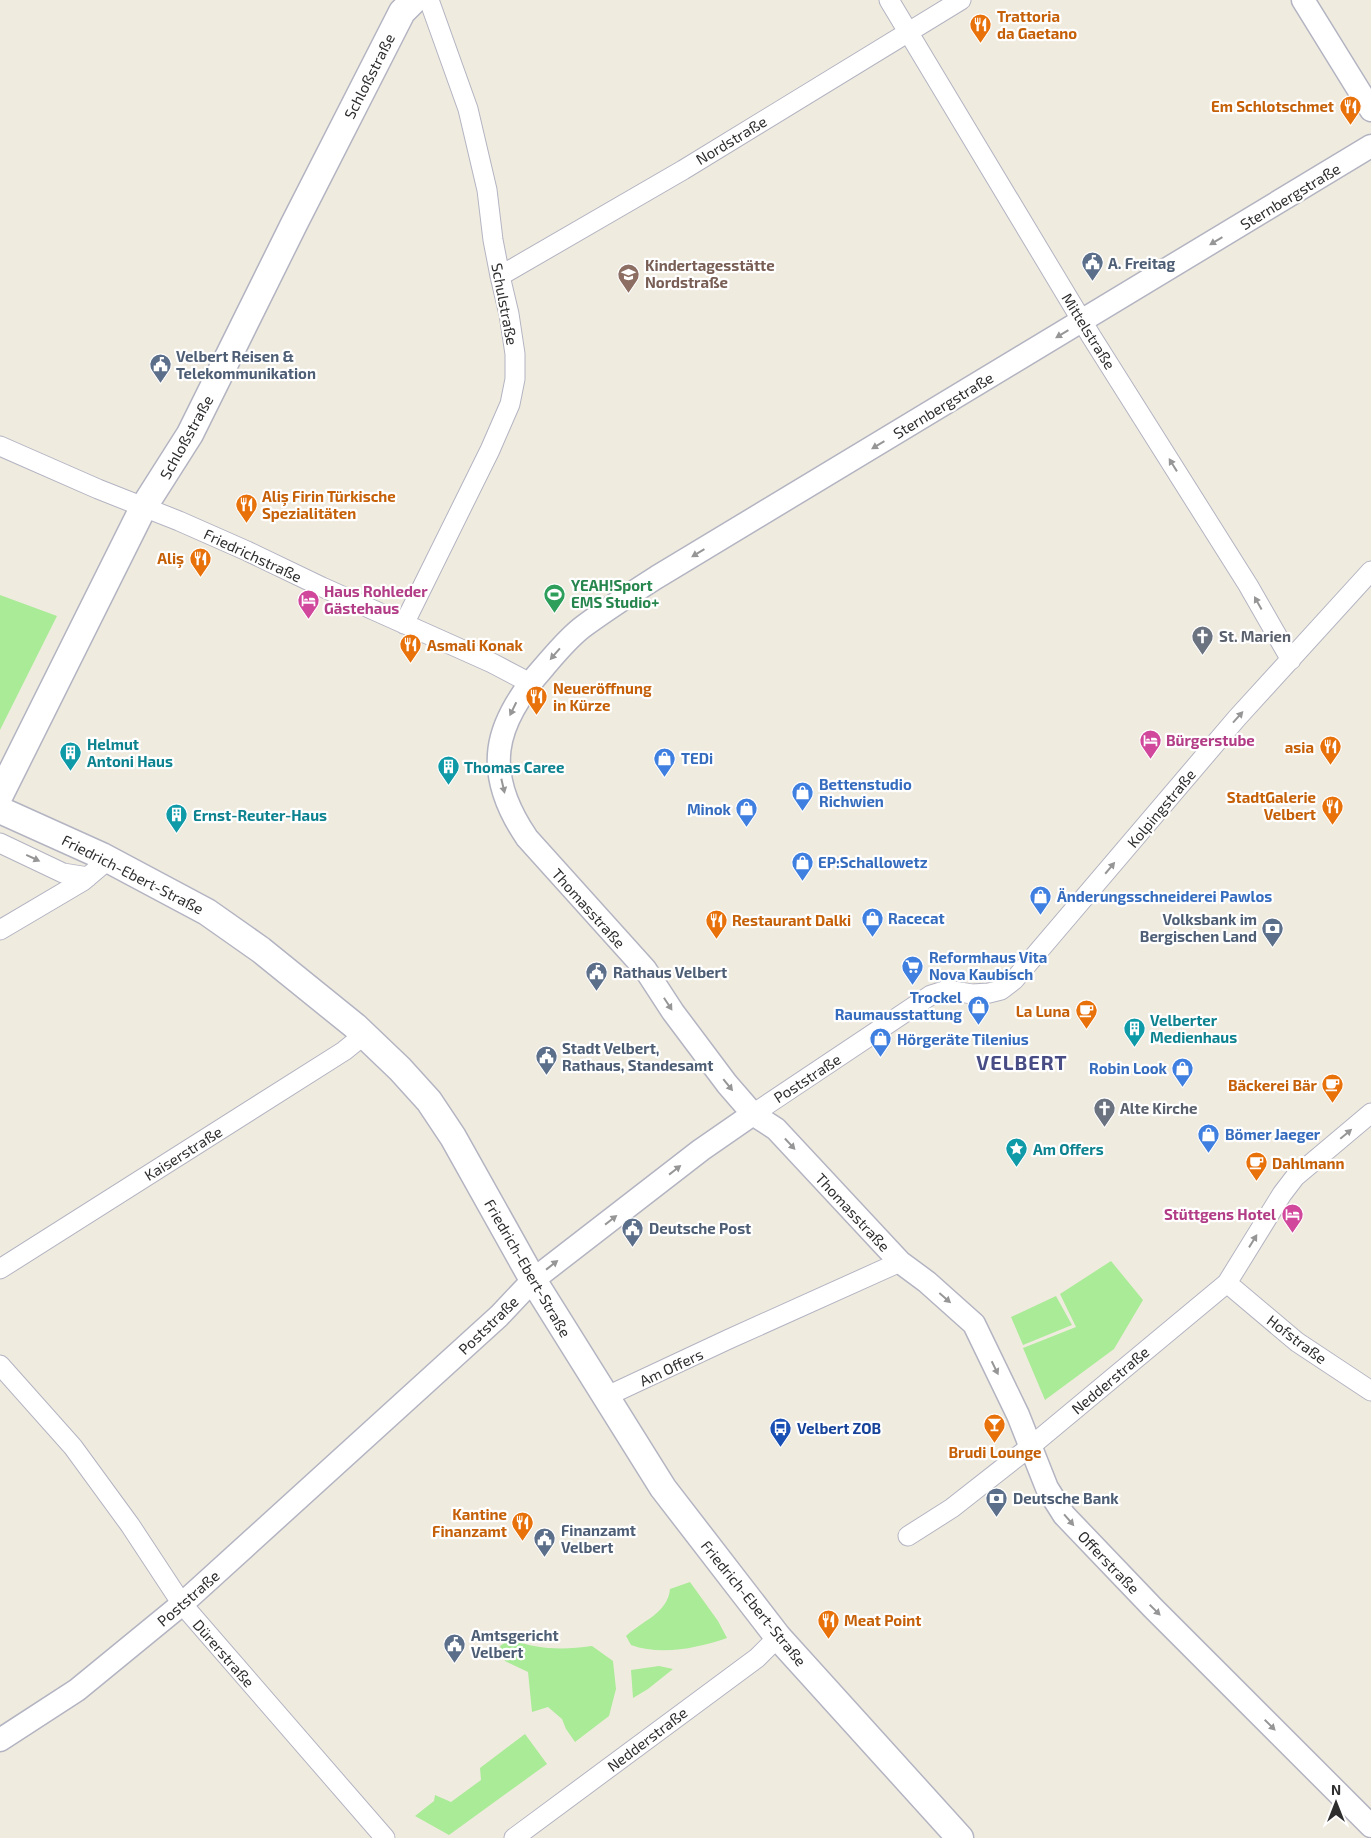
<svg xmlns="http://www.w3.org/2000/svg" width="1371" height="1838" font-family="'Exo 2',sans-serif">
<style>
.green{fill:#a9eb97}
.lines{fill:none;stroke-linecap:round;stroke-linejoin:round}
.minor-casing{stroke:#b3b4c2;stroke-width:21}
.tertiary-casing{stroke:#b3b4c2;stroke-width:25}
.secondary-casing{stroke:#b3b4c2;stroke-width:29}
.minor{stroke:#fff;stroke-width:19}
.tertiary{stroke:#fff;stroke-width:22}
.secondary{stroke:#fff;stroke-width:26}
.oneway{fill:#969696}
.labels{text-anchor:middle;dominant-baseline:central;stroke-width:4.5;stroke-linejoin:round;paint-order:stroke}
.food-label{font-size:15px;font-weight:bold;fill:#c56008;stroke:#fff;text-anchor:start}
.street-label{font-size:15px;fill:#2e2e2e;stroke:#fff}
.service-label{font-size:15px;font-weight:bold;fill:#4e5e75;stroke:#fff;text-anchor:start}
.education-label{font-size:15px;font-weight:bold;fill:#785e54;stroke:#fff;text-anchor:start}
.leisure-label{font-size:15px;font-weight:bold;fill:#27864d;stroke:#fff;text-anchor:start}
.hotel-label{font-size:15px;font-weight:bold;fill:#b23c85;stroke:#fff;text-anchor:start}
.worship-label{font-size:15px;font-weight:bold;fill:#5b616d;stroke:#fff;text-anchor:start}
.culture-label{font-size:15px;font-weight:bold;fill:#0d838f;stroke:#fff;text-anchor:start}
.shop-label{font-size:15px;font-weight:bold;fill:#366cbe;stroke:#fff;text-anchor:start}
.transit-label{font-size:15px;font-weight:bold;fill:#164399;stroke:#fff;text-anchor:start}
.district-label{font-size:20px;font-weight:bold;letter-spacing:1px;fill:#484c84;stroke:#fff}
</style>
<rect width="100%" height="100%" fill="#f0ebdf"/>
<path class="green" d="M0,595l57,21 -57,114z
M1111,1261l32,39 -29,49 -69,51 -22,-52 53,-21 -16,-33z
M1056,1296l16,29 -49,20 -12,-28z
M690,1582l28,39 9,17c-29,10 -66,18 -96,7l-5,-9c16,-15 42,-23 44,-47z
M510,1639c27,11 54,11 82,7l21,15 3,28 -7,27 -34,26 -9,-13 -4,-10 -14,-12 -16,5 -4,-40 -23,-11 -5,-15z
M659,1666l14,3 -25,20 -15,9 -2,-28z
M525,1734l22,30 -98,71 -34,-19 19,-15 1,-6 16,7 30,-22 -1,-12z"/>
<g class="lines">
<defs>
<path id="minor" d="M889,0l202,336 157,249 43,75
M500,276l183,-106 278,-170
M0,446l98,43 81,32 68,30 75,36 170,76 38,20
M404,624l86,-174 20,-46 5,-25v-25l-6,-40 -9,-38 -7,-36 -6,-50 -19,-81 -39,-109
M0,843l63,30 25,4
M0,930l83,-49 26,-22
M753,1114l178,-119 16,-5 25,4 17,-1 12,-3 13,-10 223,-262 134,-147
M0,1269l344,-218 21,-17
M1227,1283l70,59 74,49
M0,1365l73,82 57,78 52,79 203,234
M605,1397l124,-58 171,-77
M908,1536l44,-28 79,-62 196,-163 55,-89 13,-17 76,-64
M514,1838l243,-180 21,-21"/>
<path id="tertiary" d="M1303,0l68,110
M1371,146l-714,431c-25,16 -50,32 -73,49 -15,11 -28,27 -40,41 -51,57 -62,105 -17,171l118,131 28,43 54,72 26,30 23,15 124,133 27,20 47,42 44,91 29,73 17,27 89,93 218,218
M0,1740l77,-50 105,-86 317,-288 34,-36 168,-130 52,-36"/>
<path id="secondary" d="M0,795l143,-287 47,-74 104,-210 108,-212 12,-12
M0,810l102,46 105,56 54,38 94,76 45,43 29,32 24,36 80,143 130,208 115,149 182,201"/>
</defs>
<use href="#minor" class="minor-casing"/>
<use href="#tertiary" class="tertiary-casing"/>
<use href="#secondary" class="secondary-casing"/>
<use href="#minor" class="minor"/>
<use href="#tertiary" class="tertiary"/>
<use href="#secondary" class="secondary"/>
</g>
<defs><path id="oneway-solid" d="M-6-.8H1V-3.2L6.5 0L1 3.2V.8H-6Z" transform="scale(1.25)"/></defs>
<g class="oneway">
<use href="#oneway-solid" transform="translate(1216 241) rotate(149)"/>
<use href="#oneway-solid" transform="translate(1062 334) rotate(149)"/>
<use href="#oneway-solid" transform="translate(878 445) rotate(149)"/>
<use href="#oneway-solid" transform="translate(1173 465) rotate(-122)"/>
<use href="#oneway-solid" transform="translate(698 553) rotate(149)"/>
<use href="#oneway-solid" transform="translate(1258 603) rotate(-119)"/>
<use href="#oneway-solid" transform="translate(555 654) rotate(131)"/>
<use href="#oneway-solid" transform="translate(513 709) rotate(116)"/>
<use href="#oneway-solid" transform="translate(1238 717) rotate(-48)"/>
<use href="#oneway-solid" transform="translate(503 786) rotate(77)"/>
<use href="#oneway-solid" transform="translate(33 858) rotate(25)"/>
<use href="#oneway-solid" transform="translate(1110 868) rotate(-50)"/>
<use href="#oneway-solid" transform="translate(668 1004) rotate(57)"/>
<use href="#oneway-solid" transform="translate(728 1085) rotate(51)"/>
<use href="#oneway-solid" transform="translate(1346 1134) rotate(-40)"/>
<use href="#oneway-solid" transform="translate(790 1144) rotate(47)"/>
<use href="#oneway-solid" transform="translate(675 1170) rotate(-38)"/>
<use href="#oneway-solid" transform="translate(611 1220) rotate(-38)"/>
<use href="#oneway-solid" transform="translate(1253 1241) rotate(-58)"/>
<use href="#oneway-solid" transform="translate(552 1265) rotate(-38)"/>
<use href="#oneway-solid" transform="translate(945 1298) rotate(41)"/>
<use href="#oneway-solid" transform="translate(995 1368) rotate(64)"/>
<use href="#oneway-solid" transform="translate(1069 1520) rotate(49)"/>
<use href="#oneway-solid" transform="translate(1155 1610) rotate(45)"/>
<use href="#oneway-solid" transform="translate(1270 1725) rotate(45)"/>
</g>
<defs>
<symbol id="restaurant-pin" viewBox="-11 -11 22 30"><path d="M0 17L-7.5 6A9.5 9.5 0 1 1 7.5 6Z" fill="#e8710a" stroke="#fff"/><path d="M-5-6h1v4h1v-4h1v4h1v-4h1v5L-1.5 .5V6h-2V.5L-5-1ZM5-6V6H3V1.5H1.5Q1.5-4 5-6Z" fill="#fff"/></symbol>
<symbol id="civic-pin" viewBox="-11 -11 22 30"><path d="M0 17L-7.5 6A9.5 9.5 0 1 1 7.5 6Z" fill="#5c6f8a" stroke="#fff"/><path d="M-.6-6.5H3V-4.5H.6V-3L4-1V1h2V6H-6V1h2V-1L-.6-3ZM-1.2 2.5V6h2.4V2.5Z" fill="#fff"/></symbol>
<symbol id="school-pin" viewBox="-11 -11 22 30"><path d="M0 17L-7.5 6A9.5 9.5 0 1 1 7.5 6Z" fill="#8d6e63" stroke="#fff"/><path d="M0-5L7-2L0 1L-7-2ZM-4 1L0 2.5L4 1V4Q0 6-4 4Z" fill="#fff"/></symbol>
<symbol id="stadium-pin" viewBox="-11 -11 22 30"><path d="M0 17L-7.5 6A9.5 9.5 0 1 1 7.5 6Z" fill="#2e9e5b" stroke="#fff"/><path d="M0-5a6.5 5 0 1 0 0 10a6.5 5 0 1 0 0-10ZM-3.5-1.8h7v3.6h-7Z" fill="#fff"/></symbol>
<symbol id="hotel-pin" viewBox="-11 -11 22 30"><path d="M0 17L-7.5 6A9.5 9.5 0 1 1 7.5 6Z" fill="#d1479c" stroke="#fff"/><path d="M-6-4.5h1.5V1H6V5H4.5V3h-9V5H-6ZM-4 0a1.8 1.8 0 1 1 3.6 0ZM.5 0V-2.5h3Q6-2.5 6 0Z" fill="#fff"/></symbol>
<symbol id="church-pin" viewBox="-11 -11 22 30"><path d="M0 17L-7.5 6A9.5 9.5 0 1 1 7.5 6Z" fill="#6b7280" stroke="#fff"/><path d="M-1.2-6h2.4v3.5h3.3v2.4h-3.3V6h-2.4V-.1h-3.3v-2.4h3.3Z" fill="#fff"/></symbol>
<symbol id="building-pin" viewBox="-11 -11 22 30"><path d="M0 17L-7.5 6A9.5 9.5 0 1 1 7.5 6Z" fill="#0f9aa8" stroke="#fff"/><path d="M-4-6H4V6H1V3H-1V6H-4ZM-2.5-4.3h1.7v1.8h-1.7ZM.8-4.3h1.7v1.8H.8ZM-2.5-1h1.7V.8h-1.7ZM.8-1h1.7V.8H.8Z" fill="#fff"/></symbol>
<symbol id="shop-pin" viewBox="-11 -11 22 30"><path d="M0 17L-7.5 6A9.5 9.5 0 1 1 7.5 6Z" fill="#3f7fe0" stroke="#fff"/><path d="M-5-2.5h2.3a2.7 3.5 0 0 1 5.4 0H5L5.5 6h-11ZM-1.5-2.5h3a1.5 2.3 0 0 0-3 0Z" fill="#fff"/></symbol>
<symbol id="bank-pin" viewBox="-11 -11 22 30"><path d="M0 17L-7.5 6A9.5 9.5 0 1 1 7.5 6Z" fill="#5c6f8a" stroke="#fff"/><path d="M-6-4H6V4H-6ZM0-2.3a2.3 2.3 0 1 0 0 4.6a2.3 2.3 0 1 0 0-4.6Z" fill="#fff"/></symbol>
<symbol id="supermarket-pin" viewBox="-11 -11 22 30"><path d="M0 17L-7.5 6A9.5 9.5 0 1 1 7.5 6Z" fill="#3f7fe0" stroke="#fff"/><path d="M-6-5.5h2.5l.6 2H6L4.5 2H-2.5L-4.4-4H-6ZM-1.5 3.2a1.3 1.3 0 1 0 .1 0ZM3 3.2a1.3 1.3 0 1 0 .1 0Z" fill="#fff"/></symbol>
<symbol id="cafe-pin" viewBox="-11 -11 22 30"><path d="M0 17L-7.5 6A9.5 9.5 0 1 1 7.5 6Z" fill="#e8710a" stroke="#fff"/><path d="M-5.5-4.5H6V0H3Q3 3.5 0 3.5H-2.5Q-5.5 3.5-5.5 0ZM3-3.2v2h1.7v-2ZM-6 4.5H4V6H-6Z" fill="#fff"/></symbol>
<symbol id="sight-pin" viewBox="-11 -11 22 30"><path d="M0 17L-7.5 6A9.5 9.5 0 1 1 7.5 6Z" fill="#0f9aa8" stroke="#fff"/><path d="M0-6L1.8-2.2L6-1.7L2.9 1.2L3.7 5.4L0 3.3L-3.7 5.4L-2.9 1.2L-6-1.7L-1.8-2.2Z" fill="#fff"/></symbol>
<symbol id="bar-pin" viewBox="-11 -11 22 30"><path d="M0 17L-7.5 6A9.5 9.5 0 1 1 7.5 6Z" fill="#e8710a" stroke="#fff"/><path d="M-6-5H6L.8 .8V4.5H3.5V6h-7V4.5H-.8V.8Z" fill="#fff"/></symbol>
<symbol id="bus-pin" viewBox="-11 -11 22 30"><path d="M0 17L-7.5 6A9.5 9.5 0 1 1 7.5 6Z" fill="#1a4fb4" stroke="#fff"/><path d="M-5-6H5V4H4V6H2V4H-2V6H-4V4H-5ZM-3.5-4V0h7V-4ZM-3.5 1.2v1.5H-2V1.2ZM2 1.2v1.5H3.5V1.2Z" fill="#fff"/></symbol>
</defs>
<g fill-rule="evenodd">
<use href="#restaurant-pin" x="968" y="12" width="25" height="34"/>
<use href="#restaurant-pin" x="1338" y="94" width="25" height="34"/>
<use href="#civic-pin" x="1080" y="250" width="25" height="34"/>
<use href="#school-pin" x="616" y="262" width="25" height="34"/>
<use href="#civic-pin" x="148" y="352" width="25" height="34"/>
<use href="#restaurant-pin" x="234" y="492" width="25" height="34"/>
<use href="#restaurant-pin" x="188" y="546" width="25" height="34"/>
<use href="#stadium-pin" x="542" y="582" width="25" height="34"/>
<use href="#hotel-pin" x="296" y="588" width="25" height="34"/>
<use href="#church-pin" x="1190" y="624" width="25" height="34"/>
<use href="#restaurant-pin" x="398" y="632" width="25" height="34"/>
<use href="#restaurant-pin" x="524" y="684" width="25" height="34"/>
<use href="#hotel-pin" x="1138" y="728" width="25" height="34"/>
<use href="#restaurant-pin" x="1318" y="734" width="25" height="34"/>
<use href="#building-pin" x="58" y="740" width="25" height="34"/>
<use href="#shop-pin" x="652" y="746" width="25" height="34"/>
<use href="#building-pin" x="436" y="754" width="25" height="34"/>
<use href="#shop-pin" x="790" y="780" width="25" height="34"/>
<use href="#restaurant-pin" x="1320" y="794" width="25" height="34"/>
<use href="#shop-pin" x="734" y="796" width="25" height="34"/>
<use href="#building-pin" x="164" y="802" width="25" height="34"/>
<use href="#shop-pin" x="790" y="850" width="25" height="34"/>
<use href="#shop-pin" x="1028" y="884" width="25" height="34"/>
<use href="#shop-pin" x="860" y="906" width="25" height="34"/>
<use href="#restaurant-pin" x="704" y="908" width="25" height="34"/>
<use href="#bank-pin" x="1260" y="916" width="25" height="34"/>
<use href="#supermarket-pin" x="900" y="954" width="25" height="34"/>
<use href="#civic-pin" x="584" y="960" width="25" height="34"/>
<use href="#shop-pin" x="966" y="994" width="25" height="34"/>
<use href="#cafe-pin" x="1074" y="998" width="25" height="34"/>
<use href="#building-pin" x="1122" y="1016" width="25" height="34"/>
<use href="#shop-pin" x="868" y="1026" width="25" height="34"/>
<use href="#civic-pin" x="534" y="1044" width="25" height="34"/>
<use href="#shop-pin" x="1170" y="1056" width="25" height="34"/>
<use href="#cafe-pin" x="1320" y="1072" width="25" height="34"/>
<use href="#church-pin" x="1092" y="1096" width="25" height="34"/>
<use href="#shop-pin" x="1196" y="1122" width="25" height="34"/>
<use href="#sight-pin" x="1004" y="1136" width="25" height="34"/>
<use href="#cafe-pin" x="1244" y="1150" width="25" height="34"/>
<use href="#hotel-pin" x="1280" y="1202" width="25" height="34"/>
<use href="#civic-pin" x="620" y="1216" width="25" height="34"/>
<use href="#bar-pin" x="982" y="1412" width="25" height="34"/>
<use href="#bus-pin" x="768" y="1416" width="25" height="34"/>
<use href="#bank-pin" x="984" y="1486" width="25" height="34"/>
<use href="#restaurant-pin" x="510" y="1510" width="25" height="34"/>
<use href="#civic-pin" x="532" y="1526" width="25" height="34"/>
<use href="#restaurant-pin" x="816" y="1608" width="25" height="34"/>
<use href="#civic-pin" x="442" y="1632" width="25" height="34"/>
</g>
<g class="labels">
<g class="food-label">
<text x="997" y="16">Trattoria<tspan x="997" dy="17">da Gaetano</tspan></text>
<text x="1334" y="106" text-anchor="end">Em Schlotschmet</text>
<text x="262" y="496">Aliş Firin Türkische<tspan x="262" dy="17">Spezialitäten</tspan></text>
<text x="184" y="558" text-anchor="end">Aliş</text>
<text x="427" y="645">Asmali Konak</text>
<text x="553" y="688">Neueröffnung<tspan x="553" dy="17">in Kürze</tspan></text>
<text x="1314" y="747" text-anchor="end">asia</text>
<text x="1316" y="797" text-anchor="end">StadtGalerie<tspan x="1316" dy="17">Velbert</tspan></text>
<text x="732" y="920">Restaurant Dalki</text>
<text x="1070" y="1011" text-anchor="end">La Luna</text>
<text x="1317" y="1085" text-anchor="end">Bäckerei Bär</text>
<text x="1272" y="1163">Dahlmann</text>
<text x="995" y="1452" text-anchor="middle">Brudi Lounge</text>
<text x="507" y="1514" text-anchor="end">Kantine<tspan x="507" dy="17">Finanzamt</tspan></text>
<text x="844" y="1620">Meat Point</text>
</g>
<g class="street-label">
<text transform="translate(369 76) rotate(-63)">Schloßstraße</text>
<text transform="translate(731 140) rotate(-31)">Nordstraße</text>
<text transform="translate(1290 196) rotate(-31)">Sternbergstraße</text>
<text transform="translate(505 304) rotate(79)">Schulstraße</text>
<text transform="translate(1089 331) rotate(58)">Mittelstraße</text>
<text transform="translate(943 405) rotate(-31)">Sternbergstraße</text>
<text transform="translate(186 437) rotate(-61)">Schloßstraße</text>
<text transform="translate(253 555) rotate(25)">Friedrichstraße</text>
<text transform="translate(1161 808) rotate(-50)">Kolpingstraße</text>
<text transform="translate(133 874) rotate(27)">Friedrich-Ebert-Straße</text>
<text transform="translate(589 908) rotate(48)">Thomasstraße</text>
<text transform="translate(807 1078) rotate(-33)">Poststraße</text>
<text transform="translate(183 1153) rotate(-32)">Kaiserstraße</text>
<text transform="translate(853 1212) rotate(47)">Thomasstraße</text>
<text transform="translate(528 1268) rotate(60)">Friedrich-Ebert-Straße</text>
<text transform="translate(488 1325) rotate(-44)">Poststraße</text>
<text transform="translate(1297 1339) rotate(37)">Hofstraße</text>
<text transform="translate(671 1367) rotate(-25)">Am Offers</text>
<text transform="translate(1110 1380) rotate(-40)">Nedderstraße</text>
<text transform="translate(1109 1562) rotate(46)">Offerstraße</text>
<text transform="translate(188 1598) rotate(-41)">Poststraße</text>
<text transform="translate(754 1603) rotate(51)">Friedrich-Ebert-Straße</text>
<text transform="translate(224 1653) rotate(49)">Dürerstraße</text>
<text transform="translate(647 1739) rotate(-37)">Nedderstraße</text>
</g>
<g class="service-label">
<text x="1108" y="263">A. Freitag</text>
<text x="176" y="356">Velbert Reisen &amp;<tspan x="176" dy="17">Telekommunikation</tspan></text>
<text x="1257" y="919" text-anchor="end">Volksbank im<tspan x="1257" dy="17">Bergischen Land</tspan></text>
<text x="613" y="972">Rathaus Velbert</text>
<text x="562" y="1048">Stadt Velbert,<tspan x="562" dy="17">Rathaus, Standesamt</tspan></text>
<text x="649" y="1228">Deutsche Post</text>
<text x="1013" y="1498">Deutsche Bank</text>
<text x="561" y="1530">Finanzamt<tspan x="561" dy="17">Velbert</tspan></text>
<text x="471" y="1635">Amtsgericht<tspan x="471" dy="17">Velbert</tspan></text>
</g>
<g class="education-label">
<text x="645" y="265">Kindertagesstätte<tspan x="645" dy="17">Nordstraße</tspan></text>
</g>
<g class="leisure-label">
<text x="571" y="585">YEAH!Sport<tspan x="571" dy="17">EMS Studio+</tspan></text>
</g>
<g class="hotel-label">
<text x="324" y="591">Haus Rohleder<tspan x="324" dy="17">Gästehaus</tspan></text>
<text x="1166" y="740">Bürgerstube</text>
<text x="1276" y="1214" text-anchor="end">Stüttgens Hotel</text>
</g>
<g class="worship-label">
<text x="1219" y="636">St. Marien</text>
<text x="1120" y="1108">Alte Kirche</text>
</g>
<g class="culture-label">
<text x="87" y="744">Helmut<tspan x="87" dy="17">Antoni Haus</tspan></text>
<text x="464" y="767">Thomas Caree</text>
<text x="193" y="815">Ernst-Reuter-Haus</text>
<text x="1150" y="1020">Velberter<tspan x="1150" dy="17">Medienhaus</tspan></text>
<text x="1033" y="1149">Am Offers</text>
</g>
<g class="shop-label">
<text x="681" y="758">TEDi</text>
<text x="819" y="784">Bettenstudio<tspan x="819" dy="17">Richwien</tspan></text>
<text x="731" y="809" text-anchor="end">Minok</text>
<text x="818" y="862">EP:Schallowetz</text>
<text x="1057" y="896">Änderungsschneiderei Pawlos</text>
<text x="888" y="918">Racecat</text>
<text x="929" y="957">Reformhaus Vita<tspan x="929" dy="17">Nova Kaubisch</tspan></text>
<text x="962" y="997" text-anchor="end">Trockel<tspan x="962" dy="17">Raumausstattung</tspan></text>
<text x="897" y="1039">Hörgeräte Tilenius</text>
<text x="1167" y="1068" text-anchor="end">Robin Look</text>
<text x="1225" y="1134">Bömer Jaeger</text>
</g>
<g class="transit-label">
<text x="797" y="1428">Velbert ZOB</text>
</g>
<g class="district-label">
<text x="1022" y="1062">VELBERT</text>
</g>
</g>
<g transform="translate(1336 1803)" stroke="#ffffff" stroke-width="4" paint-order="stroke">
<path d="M0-4L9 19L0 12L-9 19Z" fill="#2e2e2e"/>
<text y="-8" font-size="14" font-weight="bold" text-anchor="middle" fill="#2e2e2e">N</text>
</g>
</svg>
